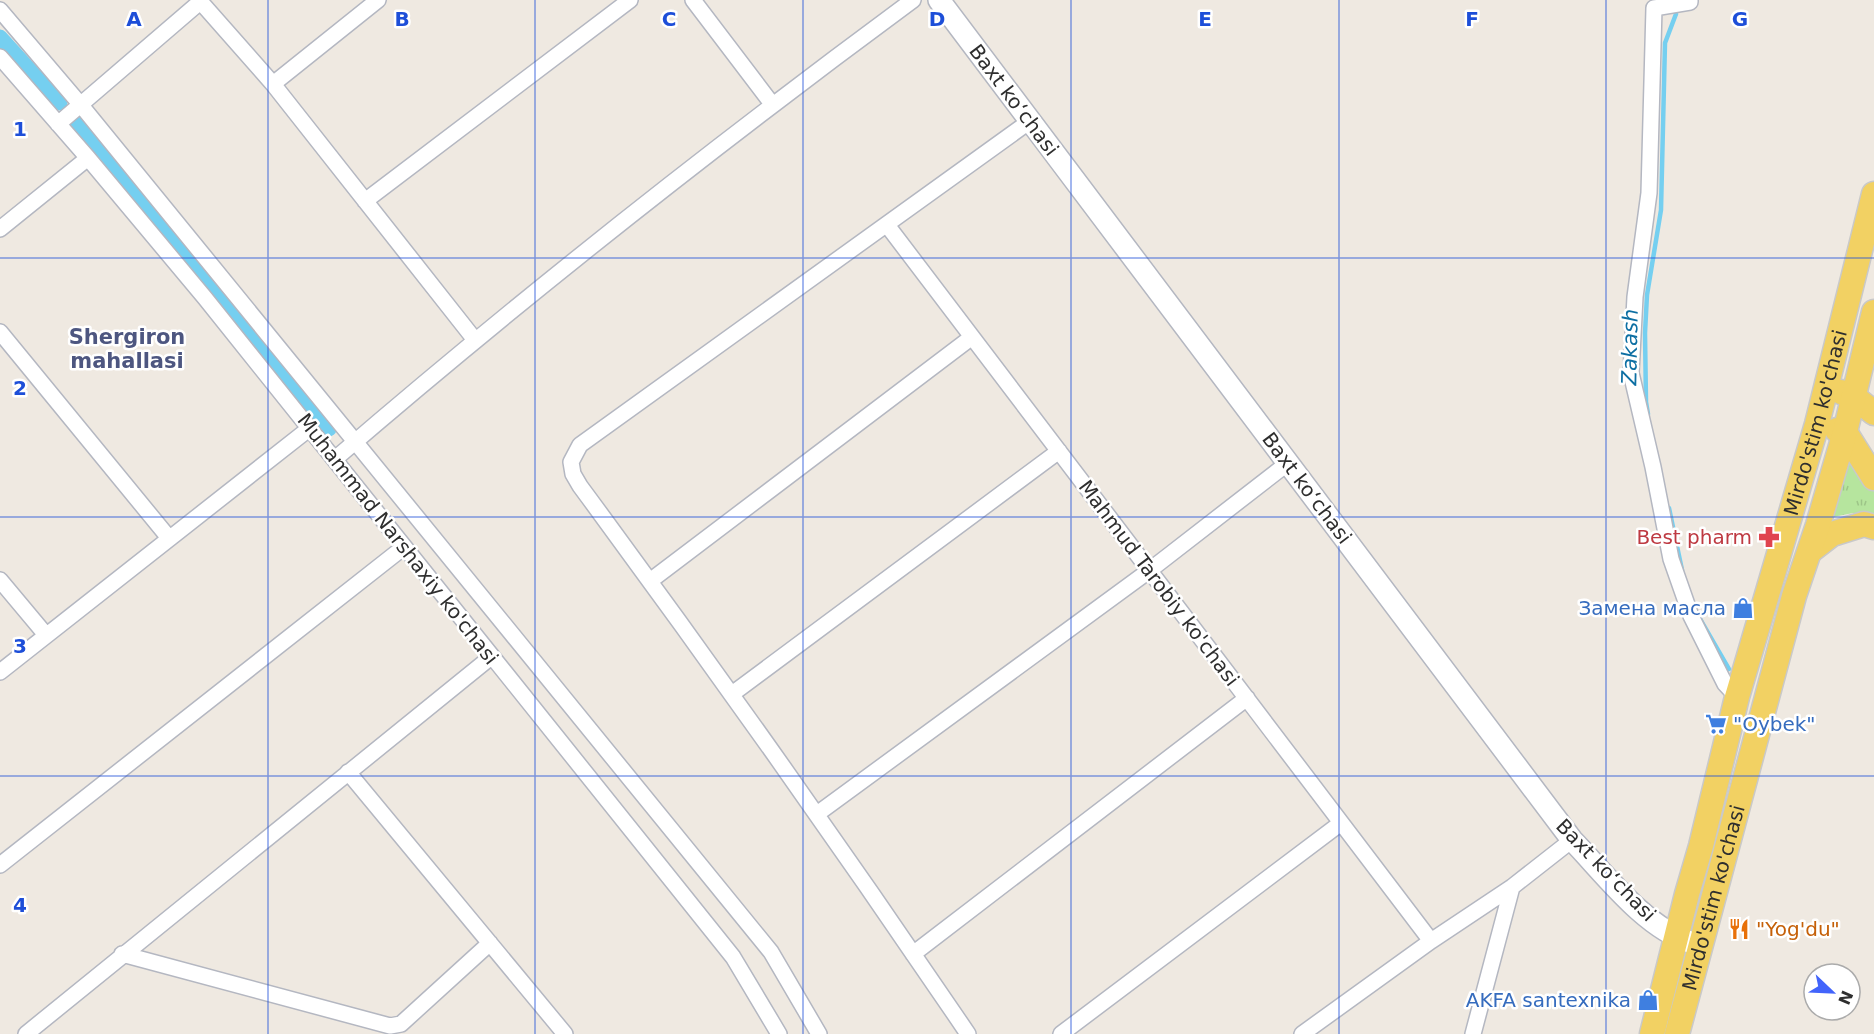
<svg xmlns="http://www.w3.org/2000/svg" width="1874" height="1034" font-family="'DejaVu Sans',sans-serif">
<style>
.grass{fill:url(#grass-tufts)}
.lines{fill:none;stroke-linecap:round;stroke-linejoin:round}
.stream{stroke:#75cff0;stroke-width:4.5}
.canal{stroke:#75cff0;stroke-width:15}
.street-casing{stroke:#b4b7c1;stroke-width:18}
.secondary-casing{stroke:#b4b7c1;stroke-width:24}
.primary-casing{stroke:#c9c9c9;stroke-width:27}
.street{stroke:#fff;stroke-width:15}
.secondary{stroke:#fff;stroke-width:21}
.primary{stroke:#f2d163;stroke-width:24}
.grid{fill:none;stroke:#1d4ed8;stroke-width:1.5;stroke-opacity:0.55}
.labels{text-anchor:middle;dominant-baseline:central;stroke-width:5;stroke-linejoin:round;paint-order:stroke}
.street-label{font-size:20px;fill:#2e2e2e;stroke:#fff}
.health-label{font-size:20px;fill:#be3a42;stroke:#fff;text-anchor:end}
.shop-label{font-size:20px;fill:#366cbe;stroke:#fff;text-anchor:end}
.food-label{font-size:20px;fill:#c56008;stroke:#fff;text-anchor:start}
.neighbourhood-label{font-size:21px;font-weight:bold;fill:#4d5680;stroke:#fff}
.water-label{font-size:21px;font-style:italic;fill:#0d6fa3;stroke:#fff}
.grid-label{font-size:20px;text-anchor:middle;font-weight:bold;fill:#1d4ed8;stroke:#fff;stroke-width:5;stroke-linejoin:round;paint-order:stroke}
</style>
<defs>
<pattern id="grass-tufts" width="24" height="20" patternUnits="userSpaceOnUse" patternTransform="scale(1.5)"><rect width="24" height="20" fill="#b6e59e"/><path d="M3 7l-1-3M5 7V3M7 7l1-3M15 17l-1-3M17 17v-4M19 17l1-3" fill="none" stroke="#9dc588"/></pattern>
</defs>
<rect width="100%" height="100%" fill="#efe9e1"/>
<path class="grass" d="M1857,458l17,33v22h-21l-25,5 17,-58z"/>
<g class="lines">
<path class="stream" d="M1648,414l-2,-12 -1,-69 2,-38 14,-85 4,-167 11,-29
M1669,508l13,62
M1699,617l30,52"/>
<path class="canal" d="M0,37l60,66
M78,123l251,306"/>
<defs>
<path id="street" d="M199,0l74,84 202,256
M693,0l79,104
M1690,0v2l-36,6 -5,185 -14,104 -4,76 22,94 18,92 20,57 34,68 12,13
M0,10l80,94 691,848 48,82
M0,57l88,101 117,140 528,659 46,77
M273,84l105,-84
M58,124l142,-122
M365,201l265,-201
M887,225l544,716
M0,229l88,-71
M0,332l169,206
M335,459c187,-161 380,-313 578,-459
M0,580l46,55
M650,581l322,-244
M0,672l310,-244
M732,694l327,-243
M348,772l217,262
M817,814l333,-244 138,-107
M0,865l404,-318
M122,954l268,72 11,-2 89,-81
M913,954l334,-256
M26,1034l465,-377
M968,1034c-126,-186 -255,-368 -388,-548l-7,-12 -2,-12 9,-17 450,-324
M1061,1034l280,-211
M1302,1034l129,-93 81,-54 60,-47
M1473,1034l39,-147"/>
<path id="secondary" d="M939,0l633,840c33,34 72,87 118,102"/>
<g id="primary">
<path d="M1841,392l12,4 21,17"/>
<path d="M1837,430l8,2 29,46"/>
<path d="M1810,551l22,-17 32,-10 10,3"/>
<path id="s1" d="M1652,1034l35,-140 14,-48 36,-149 80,-273 57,-230"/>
<path id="s2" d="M1677,1034l117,-438 24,-71 27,-93 29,-120"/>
</g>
</defs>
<use href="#street" class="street-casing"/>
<use href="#secondary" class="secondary-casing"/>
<use href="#primary" class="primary-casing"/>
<use href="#street" class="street"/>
<use href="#secondary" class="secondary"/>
<use href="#primary" class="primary"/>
</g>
<path class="grid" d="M268,0v1034M535,0v1034M803,0v1034M1071,0v1034M1339,0v1034M1606,0v1034M0,258h1874M0,517h1874M0,776h1874"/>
<defs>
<symbol id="pharmacy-bare" viewBox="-9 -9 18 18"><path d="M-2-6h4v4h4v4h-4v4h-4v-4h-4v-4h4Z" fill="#e0444e" stroke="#fff" stroke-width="2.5" paint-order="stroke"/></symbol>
<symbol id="shop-bare" viewBox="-9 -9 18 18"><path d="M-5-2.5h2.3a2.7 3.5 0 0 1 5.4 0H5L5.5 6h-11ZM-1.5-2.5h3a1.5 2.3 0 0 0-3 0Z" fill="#3f7fe0" stroke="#fff" stroke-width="2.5" paint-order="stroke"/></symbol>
<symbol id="supermarket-bare" viewBox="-9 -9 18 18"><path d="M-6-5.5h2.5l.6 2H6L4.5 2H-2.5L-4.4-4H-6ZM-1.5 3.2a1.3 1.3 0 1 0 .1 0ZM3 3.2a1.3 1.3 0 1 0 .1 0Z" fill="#3f7fe0" stroke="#fff" stroke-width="2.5" paint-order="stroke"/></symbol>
<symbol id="restaurant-bare" viewBox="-9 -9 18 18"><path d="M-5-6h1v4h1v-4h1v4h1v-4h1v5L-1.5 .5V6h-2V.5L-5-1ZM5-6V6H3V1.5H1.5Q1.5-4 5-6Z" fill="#e8710a" stroke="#fff" stroke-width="2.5" paint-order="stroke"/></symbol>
</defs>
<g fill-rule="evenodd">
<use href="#pharmacy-bare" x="1754" y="522" width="30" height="30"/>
<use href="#shop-bare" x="1728" y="593" width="30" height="30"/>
<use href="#supermarket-bare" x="1701" y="709" width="30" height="30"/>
<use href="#restaurant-bare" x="1724" y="914" width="30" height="30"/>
<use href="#shop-bare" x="1633" y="985" width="30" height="30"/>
</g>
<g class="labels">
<g class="street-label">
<text transform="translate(1014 100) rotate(53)">Baxt koʻchasi</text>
<text stroke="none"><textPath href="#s1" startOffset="633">Mirdo'stim ko'chasi</textPath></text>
<text transform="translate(1307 488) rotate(53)">Baxt koʻchasi</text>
<text transform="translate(398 539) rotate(52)">Muhammad Narshaxiy ko'chasi</text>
<text transform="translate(1159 583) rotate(53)">Mahmud Tarobiy ko'chasi</text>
<text transform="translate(1606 870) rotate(46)">Baxt koʻchasi</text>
<text stroke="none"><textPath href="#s2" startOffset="141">Mirdo'stim ko'chasi</textPath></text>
</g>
<g class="health-label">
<text x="1752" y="537">Best pharm</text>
</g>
<g class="shop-label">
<text x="1726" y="608">Замена масла</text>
<text x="1733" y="724" text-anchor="start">"Oybek"</text>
<text x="1631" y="1000">AKFA santexnika</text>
</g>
<g class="food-label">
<text x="1756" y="929">"Yog'du"</text>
</g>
<g class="neighbourhood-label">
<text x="127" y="337">Shergiron<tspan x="127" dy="24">mahallasi</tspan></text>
</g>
<g class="water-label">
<text transform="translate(1630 347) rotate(-89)">Zakash</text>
</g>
</g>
<g class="grid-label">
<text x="134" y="26">A</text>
<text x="402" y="26">B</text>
<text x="669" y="26">C</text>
<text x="937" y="26">D</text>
<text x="1205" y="26">E</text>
<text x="1472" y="26">F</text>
<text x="1740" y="26">G</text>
<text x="20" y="136">1</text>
<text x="20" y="395">2</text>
<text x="20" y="653">3</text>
<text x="20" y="912">4</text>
</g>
<g transform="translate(1832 992) rotate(113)"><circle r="28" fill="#ffffff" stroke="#ababab" stroke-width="1.5"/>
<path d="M0-4.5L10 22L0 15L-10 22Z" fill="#4264fb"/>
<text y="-9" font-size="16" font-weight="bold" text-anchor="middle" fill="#2e2e2e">N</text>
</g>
</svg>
